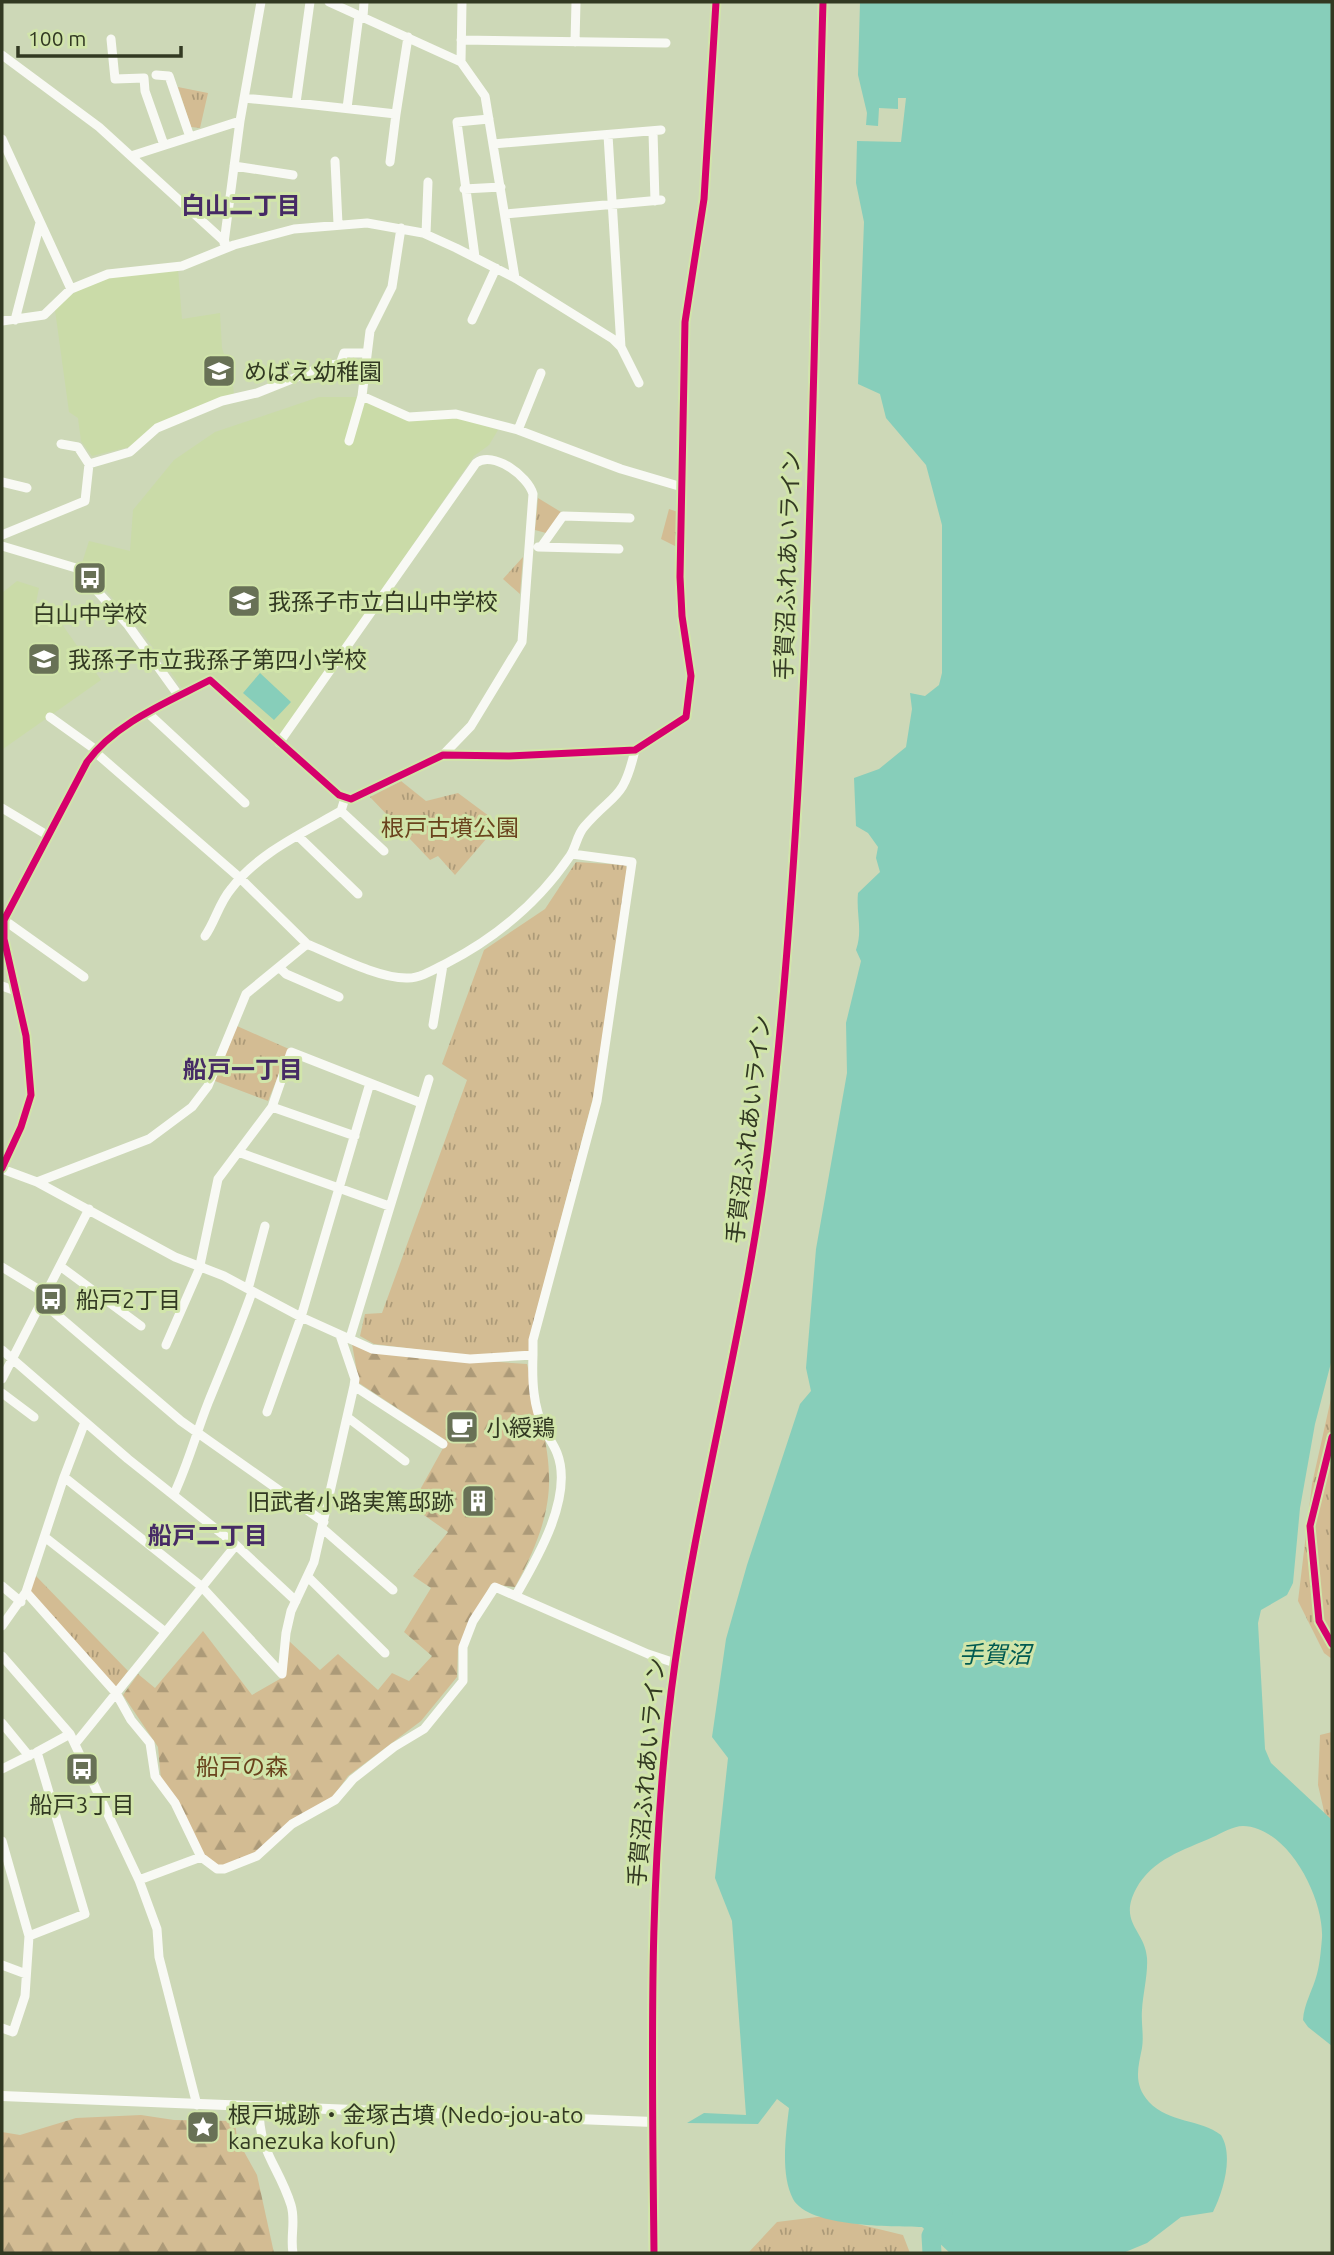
<svg xmlns="http://www.w3.org/2000/svg" width="1334" height="2255" font-family="Ubuntu,'Noto Sans JP',sans-serif">
<style>
.built{fill:#cadba8}
.grass{fill:url(#grass-tufts)}
.forest{fill:url(#forest-firs)}
.water{fill:#87ceba}
.lines{fill:none;stroke-linecap:round;stroke-linejoin:round}
.river{stroke:#87ceba;stroke-width:19}
.minor{stroke:#f8f9f4;stroke-width:9}
.tertiary{stroke:#f8f9f4;stroke-width:10}
.cycleway-casing{stroke:#d1e5aa;stroke-width:11}
.cycleway{stroke:#d6006c;stroke-width:7}
.labels{text-anchor:middle;dominant-baseline:central;stroke-width:6;stroke-linejoin:round;paint-order:stroke}
.poi-label{font-size:23px;fill:#323922;stroke:#d1e5aa;text-anchor:start}
.street-label{font-size:23px;fill:#323922;stroke:#d1e5aa}
.park-label{font-size:23px;fill:#6a431d;stroke:#d1e5aa}
.neighbourhood-label{font-size:24px;font-weight:bold;fill:#462b65;stroke:#d1e5aa}
.water-label{font-size:24px;font-style:italic;fill:#005a51;stroke:#d1e5aa}
</style>
<defs>
<pattern id="grass-tufts" width="24" height="20" patternUnits="userSpaceOnUse" patternTransform="scale(1.75)"><rect width="24" height="20" fill="#d3bc93"/><path d="M3 7l-1-3M5 7V3M7 7l1-3M15 17l-1-3M17 17v-4M19 17l1-3" fill="none" stroke="#ac9a78"/></pattern>
<pattern id="forest-firs" width="22" height="20" patternUnits="userSpaceOnUse" patternTransform="scale(1.75)"><rect width="22" height="20" fill="#d3bc93"/><path d="M5 1l3.5 6h-7zM16 11l3.5 6h-7z" fill="#ac9a78"/></pattern>
</defs>
<rect width="100%" height="100%" fill="#cdd8b7"/>
<path class="built" d="M178,269l4,50 38,-6 2,35 2,6 5,2 5,38 -14,4 -91,49 -37,9 -11,-15 -3,-23 -9,-6 -14,-102 12,-13 32,-18z
M319,397h37l55,24 45,-4 42,13 -9,15 -15,11 -195,283 -70,-63 -27,12 -38,-53 -62,-72 7,-22 41,10 3,-41 41,-50 41,-28z
M17,581l22,7 -3,15 16,7 49,70 -98,69 -1,-156z"/>
<path class="grass" d="M178,87l30,6 -8,35 -9,-1z
M538,498l23,14 -15,21 -11,-3z
M669,509l9,3 -1,35 -16,-8z
M523,557l-3,37 -17,-15z
M401,781l25,20 32,-8 35,26v12l-38,44 -17,-19 -8,4 -60,-63z
M576,862l49,3 2,3 -33,226 -65,246v11l-59,5 -96,-12 -14,-8 5,-22 17,-1 85,-233 -25,-16 42,-114 61,-41z
M237,1026l52,23 -21,52 -53,-20z
M1332,1394v265l-8,-6 -26,-52 14,-117z
M36,1576l92,95 -13,17 -86,-97z
M1332,1732v114l-14,-61 2,-50z
M825,2216l78,19 7,18h-162l29,-31z"/>
<path class="forest" d="M352,1344l19,9 156,11c24,98 39,129 -12,223l-24,-3 -33,65 -1,28 -36,44 -73,55 -16,22 -76,55 -28,12h-12l-14,-11 -41,-74 -3,-33 -35,-52 15,-21 17,14 48,-57 49,64 33,-19 4,-35 31,29 18,-16 40,36 14,-17 17,8 23,-25 -28,-24 27,-44 -18,-12 35,-44 -37,-26 36,-65 -88,-58z
M141,2115l33,5 61,1 2,18 20,36 17,78h-272v-121l18,3 56,-17z"/>
<path class="water" d="M860,2h472v1357l-17,65 -15,84 -7,75 -6,12 -26,15 -3,13 7,126 6,14 61,57v226l-24,-19 -5,-7c1,-17 10,-30 14,-46 3,-11 4,-25 5,-36 2,-40 -34,-111 -79,-112 -10,0 -21,7 -30,11 -29,13 -61,22 -77,52 -18,34 9,41 11,69 1,17 -4,35 -5,52 -1,12 2,26 0,38 -4,20 -9,36 7,54 20,21 51,17 72,33 13,21 2,57 -8,77l-32,5 -34,26 -24,10h-173l-28,-26c-30,-1 -113,1 -129,-28 -13,-25 -7,-65 -4,-91l-12,-9 -19,25 -71,-1 17,-10 42,2 -14,-194 -17,-43 13,-120 -16,-21 14,-98 21,-74 53,-161 11,-13 -5,-23 10,-119 31,-176 -1,-50 15,-62 -5,-11c7,-20 0,-35 2,-57l22,-21 -4,-14 2,-11 -10,-14 -12,-7 -2,-48 25,-9 27,-22 6,-38 -2,-16 15,3 14,-11 3,-12v-148l-16,-60 -40,-47 -6,-24 -22,-10 6,-162 -8,-39 1,-42 44,1 5,-44h-8v11l-19,-1 -1,18 -12,-1 1,-12 -9,-38z
M260,673l31,29 -17,18 -31,-27z"/>
<g class="lines">
<path class="river" d="M932,2253l-1,-17 12,-23"/>
<path class="minor" d="M310,2l-14,101 100,11 12,-77
M329,2l132,60 24,34 30,182
M363,17l1,-15
M111,39l4,40 29,-1 1,13 19,54
M461,40l205,3
M575,42l1,-40
M2,55l97,72 126,115
M461,62l1,-60
M156,75l13,1 21,61
M244,98l52,5
M347,108l12,-93
M653,132l2,69
M608,135l13,212
M2,139l69,150
M493,144l168,-14
M131,156l109,-35
M335,161l3,63
M390,162l6,-48
M234,166l59,9
M464,189l37,-2
M505,214l156,-14
M426,234l2,-52
M224,243l16,-122 21,-119
M475,257l-18,-135 32,-3
M15,320l25,-97
M472,320l24,-52
M2,321l42,-6 27,-26 37,-15 74,-8 52,-21 60,-16 73,-6 56,10 33,15 59,30 98,61 8,8 18,36
M362,396l47,21 47,-3 62,16 103,39 61,18
M518,430l23,-57
M349,441l13,-45 8,-65 22,-44 9,-59
M61,444l17,3 11,17
M2,482l25,6
M2,535l83,-34 4,-37 41,-12 27,-24 65,-27 35,-8 70,-28 13,-1 4,-11h21
M2,546l74,22 52,57 51,71
M538,547l81,2
M541,547l22,-31 67,2
M149,714l96,89
M50,717l46,33
M279,743l197,-280c17,-13 52,13 57,31l-11,148 -51,84 -28,29
M95,752l145,126 67,66
M2,808l45,27
M341,811l43,40
M298,836l60,58
M4,920l80,57
M205,936c10,-14 14,-33 26,-47 27,-36 72,-56 110,-78l4,-13
M279,967l7,7 53,23
M2,986l14,5
M433,1025l10,-60
M272,1107l83,29
M238,1152l151,54
M2,1168l19,-41 10,-32 -5,-59 -22,-97v-19l83,-158c28,-39 81,-60 123,-82l129,115 12,4 92,-44 66,1 126,-6 51,-33 5,-41 -9,-60 -2,-39 5,-255 19,-123 12,-197
M2,1169l35,13 138,75 49,19 77,41 71,32 98,10 63,-4v-15l64,-239 35,-239 -60,-8
M37,1182l112,-43 43,-32 16,-21 38,-92 61,-50c27,11 72,35 101,34 13,0 27,-9 39,-15 50,-26 91,-60 123,-107 6,-9 7,-21 14,-29 30,-35 39,-25 51,-77
M200,1265l18,-86 54,-72 19,-55 130,51
M60,1266l81,60
M2,1267l44,27
M248,1289l17,-63
M42,1302l139,119 143,101
M340,1335l15,44 -1,7
M350,1338l79,-259
M166,1345l35,-80
M2,1350l126,109 108,86 60,56
M2,1379l87,-170
M2,1393l32,24
M267,1412l34,-95 69,-234
M347,1417l58,44
M85,1422l-21,55 137,109 81,88
M174,1494c14,-30 22,-60 34,-91 15,-37 31,-74 44,-111
M322,1528l71,62
M46,1538l118,93
M308,1577l77,76
M2,1586l19,16
M26,1592l90,101 15,27 19,23 5,33 20,27 26,54
M516,1595c21,-36 58,-99 41,-142 -3,-8 -9,-16 -13,-24 -11,-23 -12,-48 -11,-74
M2,1626l24,-34 38,-115
M2,1656l68,78 69,146 18,49 2,28 38,148
M282,1674l4,-41 5,-22 23,-49 40,-176 89,58
M2,1723l27,33
M75,1744l161,-199
M2,1769l30,-15
M2,1841l27,95
M139,1880l62,-23 16,12h7l33,-13 35,-32 43,-24 18,-21 41,-32 30,-18 39,-48v-34l10,-26 22,-34 153,67 27,9
M2,1965l24,9
M2,2028l11,4 12,-36 4,-60 56,-22 -48,-162 33,-18
M259,2107c0,47 19,57 32,98 5,16 -1,31 2,48"/>
<path class="tertiary" d="M2,2096l651,26
M654,2253c-2,-197 -7,-394 21,-590 25,-176 74,-349 94,-526 43,-376 43,-757 54,-1135"/>
<defs>
<path id="cycleway" d="M2,1168l19,-41 10,-32 -5,-59 -22,-97v-19l83,-158c28,-39 81,-60 123,-82l129,115 12,4 92,-44 66,1 126,-6 51,-33 5,-41 -9,-60 -2,-39 5,-255 19,-123 12,-197
M1332,1437l-22,89 9,95 13,23
M654,2253c-2,-197 -7,-394 21,-590 25,-176 74,-349 94,-526 43,-376 43,-757 54,-1135"/>
</defs>
<use href="#cycleway" class="cycleway-casing"/>
<use href="#cycleway" class="cycleway"/>
</g>
<defs>
<symbol id="school-square" viewBox="-11 -11 22 22"><rect x="-9" y="-9" width="18" height="18" rx="4" fill="#687156" stroke="#d1e5aa"/><path d="M0-5L7-2L0 1L-7-2ZM-4 1L0 2.5L4 1V4Q0 6-4 4Z" fill="#fff"/></symbol>
<symbol id="bus-square" viewBox="-11 -11 22 22"><rect x="-9" y="-9" width="18" height="18" rx="4" fill="#687156" stroke="#d1e5aa"/><path d="M-5-6H5V4H4V6H2V4H-2V6H-4V4H-5ZM-3.5-4V0h7V-4ZM-3.5 1.2v1.5H-2V1.2ZM2 1.2v1.5H3.5V1.2Z" fill="#fff"/></symbol>
<symbol id="cafe-square" viewBox="-11 -11 22 22"><rect x="-9" y="-9" width="18" height="18" rx="4" fill="#687156" stroke="#d1e5aa"/><path d="M-5.5-4.5H6V0H3Q3 3.5 0 3.5H-2.5Q-5.5 3.5-5.5 0ZM3-3.2v2h1.7v-2ZM-6 4.5H4V6H-6Z" fill="#fff"/></symbol>
<symbol id="building-square" viewBox="-11 -11 22 22"><rect x="-9" y="-9" width="18" height="18" rx="4" fill="#687156" stroke="#d1e5aa"/><path d="M-4-6H4V6H1V3H-1V6H-4ZM-2.5-4.3h1.7v1.8h-1.7ZM.8-4.3h1.7v1.8H.8ZM-2.5-1h1.7V.8h-1.7ZM.8-1h1.7V.8H.8Z" fill="#fff"/></symbol>
<symbol id="sight-square" viewBox="-11 -11 22 22"><rect x="-9" y="-9" width="18" height="18" rx="4" fill="#687156" stroke="#d1e5aa"/><path d="M0-6L1.8-2.2L6-1.7L2.9 1.2L3.7 5.4L0 3.3L-3.7 5.4L-2.9 1.2L-6-1.7L-1.8-2.2Z" fill="#fff"/></symbol>
</defs>
<g fill-rule="evenodd">
<use href="#school-square" x="200" y="352" width="38" height="38"/>
<use href="#bus-square" x="71" y="559" width="38" height="38"/>
<use href="#school-square" x="225" y="582" width="38" height="38"/>
<use href="#school-square" x="25" y="640" width="38" height="38"/>
<use href="#bus-square" x="32" y="1280" width="38" height="38"/>
<use href="#cafe-square" x="443" y="1408" width="38" height="38"/>
<use href="#building-square" x="459" y="1482" width="38" height="38"/>
<use href="#bus-square" x="63" y="1750" width="38" height="38"/>
<use href="#sight-square" x="184" y="2108" width="38" height="38"/>
</g>
<g class="labels">
<g class="poi-label">
<text x="244" y="371">めばえ幼稚園</text>
<text x="268" y="601">我孫子市立白山中学校</text>
<text x="90" y="613" text-anchor="middle">白山中学校</text>
<text x="68" y="659">我孫子市立我孫子第四小学校</text>
<text x="76" y="1299">船戸2丁目</text>
<text x="486" y="1427">小綬鶏</text>
<text x="454" y="1501" text-anchor="end">旧武者小路実篤邸跡</text>
<text x="82" y="1804" text-anchor="middle">船戸3丁目</text>
<text x="228" y="2114">根戸城跡・金塚古墳 (Nedo-jou-ato<tspan x="228" dy="26">kanezuka kofun)</tspan></text>
</g>
<g class="street-label">
<text transform="translate(787 565) rotate(-88)">手賀沼ふれあいライン</text>
<text transform="translate(748 1129) rotate(-83)">手賀沼ふれあいライン</text>
<text transform="translate(646 1772) rotate(-85)">手賀沼ふれあいライン</text>
</g>
<g class="park-label">
<text x="450" y="827">根戸古墳公園</text>
<text x="242" y="1766">船戸の森</text>
</g>
<g class="neighbourhood-label">
<text x="241" y="205">白山二丁目</text>
<text x="243" y="1069">船戸一丁目</text>
<text x="208" y="1535">船戸二丁目</text>
</g>
<g class="water-label">
<text x="995" y="1654">手賀沼</text>
</g>
</g>
<rect width="1334" height="2255" fill="none" stroke="#323922" stroke-width="7"/>
<path d="M18 46v10h163v-10" fill="none" stroke="#323922" stroke-width="3.5"/>
<text x="28" y="46" font-size="21" fill="#323922" stroke="#d1e5aa" stroke-width="5" paint-order="stroke">100 m</text>
</svg>
